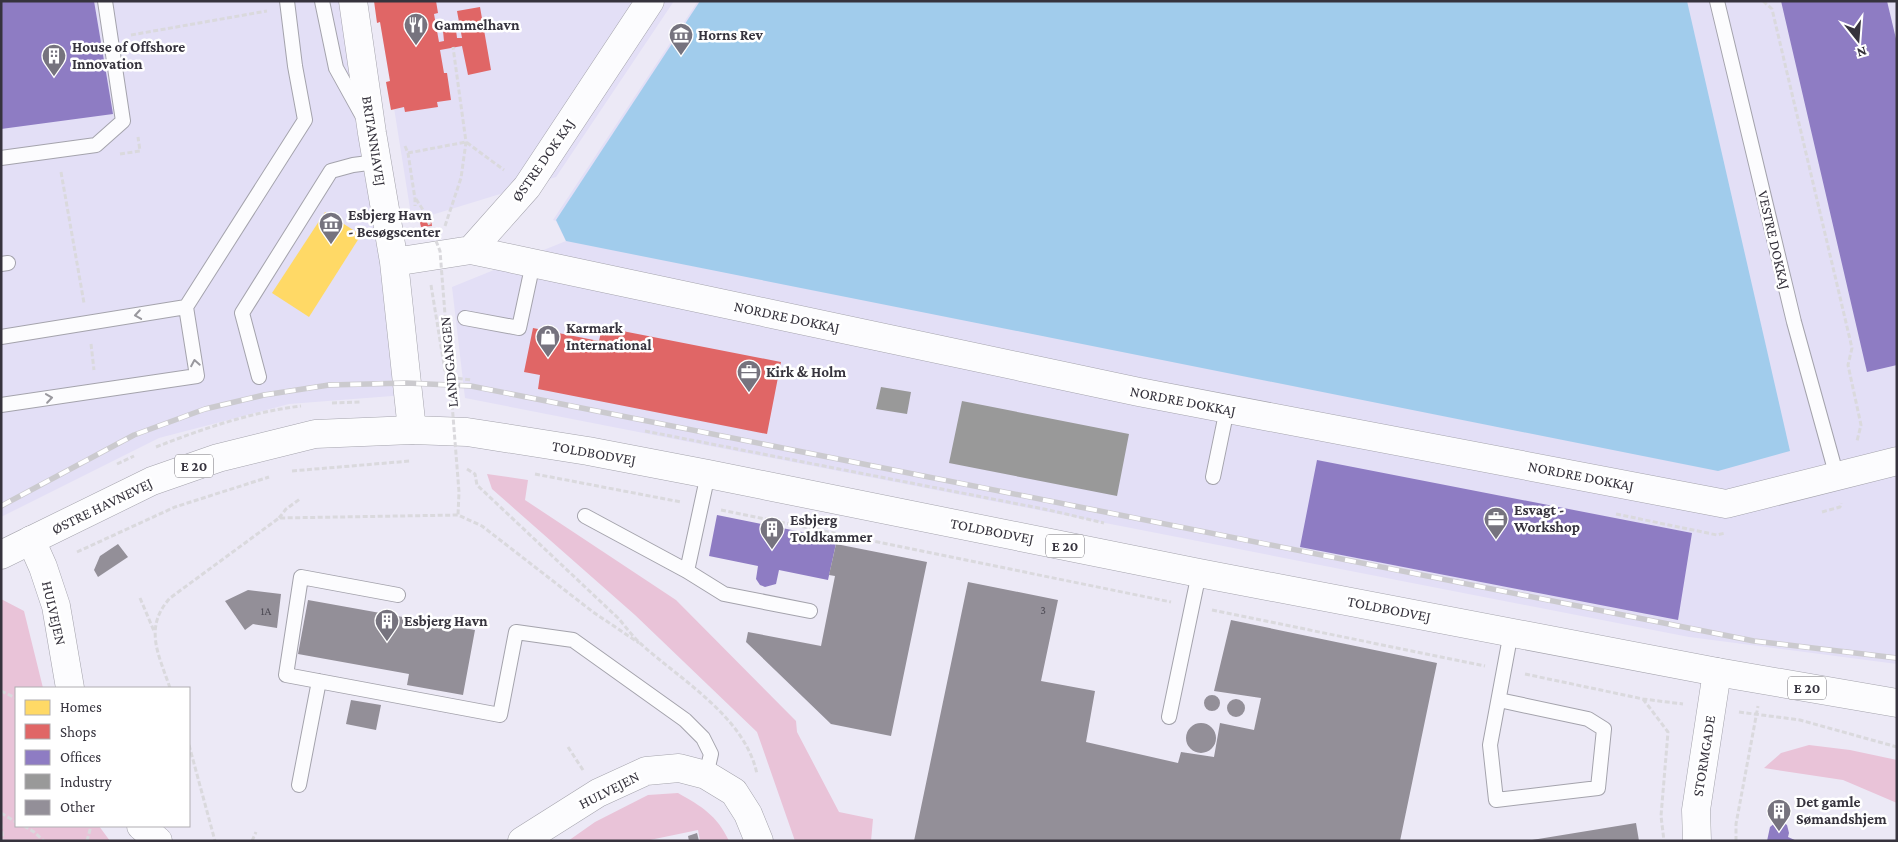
<svg xmlns="http://www.w3.org/2000/svg" width="1898" height="842" font-family="'Crimson Pro',serif">
<style>
.built{fill:#e3dff6}
.green{fill:#e9c3d8}
.water{fill:#a1ccec}
.homes{fill:#ffd966}
.shops{fill:#e06666}
.offices{fill:#8e7cc3}
.industry{fill:#999}
.building{fill:#938f98}
.lines{fill:none;stroke-linecap:round;stroke-linejoin:round}
.lane-casing{stroke:#a4a3ac;stroke-width:16}
.street-casing{stroke:#a4a3ac;stroke-width:29}
.secondary-casing{stroke:#a4a3ac;stroke-width:29}
.primary-casing{stroke:#a4a3ac;stroke-width:29}
.path{stroke:#dad9dd;stroke-width:3;stroke-dasharray:5 2.5;stroke-linecap:butt}
.lane{stroke:#fcfcfe;stroke-width:14}
.street{stroke:#fcfcfe;stroke-width:28}
.secondary{stroke:#fcfcfe;stroke-width:28}
.primary{stroke:#fcfcfe;stroke-width:28}
.rail-casing{stroke:#cbcace;stroke-width:5.5}
.rail{stroke:#fff;stroke-width:4;stroke-dasharray:11;stroke-linecap:butt}
.path-bridge{stroke:#dad9dd;stroke-width:3;stroke-dasharray:5 2.5;stroke-linecap:butt}
.oneway{stroke:#99989e}
.labels{text-anchor:middle;dominant-baseline:central;stroke-width:5;stroke-linejoin:round;paint-order:stroke}
.number-label{font-size:12px;fill:#4d4a54}
.shield{fill:#fff;stroke:#727077;stroke-width:1}
.shield-label{font-size:14px;font-weight:bold;fill:#36333d}
.poi-label{font-size:15px;font-weight:bold;fill:#36333d;stroke:#fff;text-anchor:start}
.street-label{font-size:15px;fill:#36333d;stroke:#fff}
</style>
<rect width="100%" height="100%" fill="#ece9f6"/>
<path class="built" d="M1,1h339l65,394 -116,9 -130,34 -158,79z
M377,1h297l-118,176 -144,44z
M698,1h1199v663l-208,-27 -1224,-239 -13,-111 114,-46 -10,-20 -3,-1z"/>
<path class="green" d="M487,474l41,6 -3,20 151,100 120,121 1,11 42,80 34,7 -2,22h-76l-38,-109 -122,-117 -143,-126z
M1,599l23,12 19,77h-27v138h83l11,15h-109z
M1809,745l41,5 47,10v43l-54,-23 -79,-12 17,-15z
M678,793c23,13 39,22 51,48h-29l-2,-11 -53,11h-77l27,-19 53,-27z"/>
<path class="water" d="M700,1h987l103,450 -72,20 -1152,-230 -10,-21z"/>
<path class="homes" d="M325,212l36,23 -52,82 -37,-24z"/>
<path class="shops" d="M374,1h62l2,12 -4,1 5,28 5,-1 -1,-10 7,-4 6,3 1,8h5l-5,-27 23,-4 11,63 -23,5 -6,-29 -22,4 4,23h3l4,27 -14,2 1,5 -33,5 -1,-5 -13,3 -5,-28 4,-1 -10,-59 -3,1z
M430,212l2,14 -11,1 -3,-13z
M602,327l179,35 -14,72 -229,-45 2,-14 -16,-3 9,-44 66,13z"/>
<path class="offices" d="M1,1h93l19,113 -112,15z
M1781,1h106l10,42v322l-30,7z
M1317,460l375,73 -14,87 -378,-73z
M717,515l120,24 -9,41 -49,-10 -3,14 -11,3 -5,-2 -4,-6 2,-13 -49,-10z
M1776,822l8,1 3,2 2,8 -1,4 9,4h-30l3,-14z"/>
<path class="industry" d="M881,387l30,5 -4,22 -31,-5z
M962,401l167,33 -12,62 -168,-33z"/>
<path class="building" d="M118,544l10,13 -30,20 -4,-7 6,-14z
M836,544l91,18 -36,174 -60,-12 -85,-82 2,-10 73,14 14,-70 -6,-1z
M968,582l90,18 -17,81 54,10 -9,51 92,21 3,-11 33,5 6,-34 34,7 7,-32 -47,-7 17,-71 206,43 -37,178h-486z
M248,590l33,4 -4,34 -24,-4 -8,6 -20,-29z
M308,600l167,30 -12,65 -56,-10 2,-11 -111,-20z
M1204 703a8 8 0 1 1 16 0a8 8 0 1 1-16 0Z
M1227 708a9 9 0 1 1 18 0a9 9 0 1 1-18 0Z
M351,700l30,5 -5,25 -30,-6z
M1186 738a15 15 0 1 1 30 0a15 15 0 1 1-30 0Z
M1636,823l3,18h-107v-1z
M697,833l2,8h-10l-1,-5z"/>
<g class="lines">
<defs>
<path id="lane" d="M322,1l14,67 26,47
M1717,1l77,321 43,155
M1,158l95,-13 27,-24 -18,-120
M1,264l7,-1
M465,318l54,10 14,-65
M1,337l185,-30
M259,377l-17,-64 89,-142 22,-6 23,-3
M1,405l196,-29 -11,-69 119,-187 -10,-54 -8,-65
M1213,477l14,-68
M585,516l102,55 37,23 86,17
M687,571l21,-97
M398,595l-97,-18 -15,98 214,40 16,-83 57,8 112,80 18,18 8,16 -5,21
M1499,700l89,19 16,10 -6,59 -102,12 -6,-55 21,-113
M1169,717l30,-144
M299,785l20,-104"/>
<path id="street" d="M353,1l19,132 22,129 18,168
M471,250l668,142 587,112 171,-43
M394,262l77,-12 56,-63 123,-186"/>
<path id="secondary" d="M31,540l12,27 13,39 14,82
M141,826l17,15
M522,841l76,-48 48,-22 33,-3 27,7 28,17 14,22 11,27
M1697,841l-1,-31 21,-138"/>
<path id="primary" d="M1,555l151,-74 66,-23 97,-24 97,-4 55,2 121,19 120,23 491,99 518,99 180,31"/>
</defs>
<use href="#lane" class="lane-casing"/>
<use href="#street" class="street-casing"/>
<use href="#secondary" class="secondary-casing"/>
<use href="#primary" class="primary-casing"/>
<path class="path" d="M1763,1l9,8 80,339 -4,17 13,60 -4,16
M131,35l136,-24
M405,146l3,7 7,46v7
M408,153l58,-11 38,28
M120,154l20,-3 -2,-14
M61,172l23,131
M416,199l9,14
M445,226l16,-48 5,-36 -13,-95
M431,285l15,92 26,3
M91,344l3,26
M332,403l29,-1
M645,431l404,79 55,13
M156,447c46,-18 95,-35 145,-41
M117,464l17,-8
M467,469l8,5 2,11 141,133c8,9 15,19 23,26 41,37 104,73 116,130
M292,471l118,-10
M535,474l146,28
M721,510l450,92
M1822,512l18,-5 1,-4
M1616,514l101,21 8,-2
M279,518l7,-9 14,-10
M77,552l98,-45 94,-30
M140,598l14,33
M1212,610l273,56
M1525,674l118,25 40,5
M170,688c-11,-33 -27,-60 0,-90l109,-80 179,-3 24,11 111,86 46,31
M1,691l15,7
M1643,699l25,33 -7,84 3,25
M1739,712l61,8 97,27
M189,745l26,96
M568,747l15,23
M1,813l15,9
M1,824l2,17
M24,826l10,6 10,9
M87,841l4,-15
M252,841l4,-9
M1736,841v-17l22,-118"/>
<use href="#lane" class="lane"/>
<use href="#street" class="street"/>
<use href="#secondary" class="secondary"/>
<use href="#primary" class="primary"/>
<defs>
<path id="rail" d="M1,506l133,-71 71,-26 59,-14 65,-10 78,-2 64,3 1283,255 143,17"/>
</defs>
<use href="#rail" class="rail-casing"/>
<use href="#rail" class="rail"/>
<path class="path-bridge" d="M425,213l15,38 19,241 -1,23"/>
</g>
<defs><path id="oneway-chevron" d="M-2-3.5L2.5 0L-2 3.5" fill="none" stroke-width="1.6" stroke-linecap="round" stroke-linejoin="round" transform="scale(1.25)"/></defs>
<g class="oneway">
<use href="#oneway-chevron" transform="translate(138 315) rotate(171)"/>
<use href="#oneway-chevron" transform="translate(195 363) rotate(-100)"/>
<use href="#oneway-chevron" transform="translate(49 398) rotate(-8)"/>
</g>
<defs>
<symbol id="restaurant-pin" viewBox="-11 -11 22 30"><path d="M0 17L-7.5 6A9.5 9.5 0 1 1 7.5 6Z" fill="#76737e" stroke="#fff"/><path d="M-5-6h1v4h1v-4h1v4h1v-4h1v5L-1.5 .5V6h-2V.5L-5-1ZM5-6V6H3V1.5H1.5Q1.5-4 5-6Z" fill="#fff"/></symbol>
<symbol id="museum-pin" viewBox="-11 -11 22 30"><path d="M0 17L-7.5 6A9.5 9.5 0 1 1 7.5 6Z" fill="#76737e" stroke="#fff"/><path d="M0-6L6-3V-2H-6V-3ZM-5-1h2V3h-2ZM-1-1h2V3h-2ZM3-1h2V3H3ZM-6 4H6V6H-6Z" fill="#fff"/></symbol>
<symbol id="building-pin" viewBox="-11 -11 22 30"><path d="M0 17L-7.5 6A9.5 9.5 0 1 1 7.5 6Z" fill="#76737e" stroke="#fff"/><path d="M-4-6H4V6H1V3H-1V6H-4ZM-2.5-4.3h1.7v1.8h-1.7ZM.8-4.3h1.7v1.8H.8ZM-2.5-1h1.7V.8h-1.7ZM.8-1h1.7V.8H.8Z" fill="#fff"/></symbol>
<symbol id="shop-pin" viewBox="-11 -11 22 30"><path d="M0 17L-7.5 6A9.5 9.5 0 1 1 7.5 6Z" fill="#76737e" stroke="#fff"/><path d="M-5-2.5h2.3a2.7 3.5 0 0 1 5.4 0H5L5.5 6h-11ZM-1.5-2.5h3a1.5 2.3 0 0 0-3 0Z" fill="#fff"/></symbol>
<symbol id="office-pin" viewBox="-11 -11 22 30"><path d="M0 17L-7.5 6A9.5 9.5 0 1 1 7.5 6Z" fill="#76737e" stroke="#fff"/><path d="M-6-3h4V-5.5h4V-3h4V5H-6ZM-1-4.5V-3h2v-1.5ZM-6 0V1H6V0Z" fill="#fff"/></symbol>
</defs>
<g fill-rule="evenodd">
<use href="#restaurant-pin" x="402" y="11" width="28" height="38"/>
<use href="#museum-pin" x="667" y="21" width="28" height="38"/>
<use href="#building-pin" x="40" y="42" width="28" height="38"/>
<use href="#museum-pin" x="317" y="210" width="28" height="38"/>
<use href="#shop-pin" x="534" y="323" width="28" height="38"/>
<use href="#office-pin" x="735" y="358" width="28" height="38"/>
<use href="#office-pin" x="1482" y="505" width="28" height="38"/>
<use href="#building-pin" x="758" y="515" width="28" height="38"/>
<use href="#building-pin" x="373" y="607" width="28" height="38"/>
<use href="#building-pin" x="1765" y="797" width="28" height="38"/>
</g>
<g class="labels">
<g class="number-label">
<text x="1043" y="610">3</text>
<text x="266" y="611">1A</text>
</g>
<g class="shield">
<rect x="175" y="454.5" width="38" height="23" rx="4"/>
<rect x="1046" y="534.5" width="38" height="23" rx="4"/>
<rect x="1788" y="676.5" width="38" height="23" rx="4"/>
</g>
<g class="shield-label">
<text x="194" y="466">E 20</text>
<text x="1065" y="546">E 20</text>
<text x="1807" y="688">E 20</text>
</g>
<g class="poi-label">
<text x="434" y="25">Gammelhavn</text>
<text x="698" y="35">Horns Rev</text>
<text x="72" y="47">House of Offshore<tspan x="72" dy="17">Innovation</tspan></text>
<text x="348" y="215">Esbjerg Havn<tspan x="348" dy="17">- Besøgscenter</tspan></text>
<text x="566" y="328">Karmark<tspan x="566" dy="17">International</tspan></text>
<text x="766" y="372">Kirk &amp; Holm</text>
<text x="1514" y="510">Esvagt -<tspan x="1514" dy="17">Workshop</tspan></text>
<text x="790" y="520">Esbjerg<tspan x="790" dy="17">Toldkammer</tspan></text>
<text x="404" y="621">Esbjerg Havn</text>
<text x="1796" y="802">Det gamle<tspan x="1796" dy="17">Sømandshjem</tspan></text>
</g>
<g class="street-label">
<text transform="translate(374 141) rotate(81)">BRITANNIAVEJ</text>
<text transform="translate(543 160) rotate(-55)">ØSTRE DOK KAJ</text>
<text transform="translate(1774 240) rotate(77)">VESTRE DOKKAJ</text>
<text transform="translate(787 317) rotate(12)">NORDRE DOKKAJ</text>
<text transform="translate(449 362) rotate(-95)">LANDGANGEN</text>
<text transform="translate(1183 401) rotate(11)">NORDRE DOKKAJ</text>
<text transform="translate(594 453) rotate(10)">TOLDBODVEJ</text>
<text transform="translate(1581 476) rotate(11)">NORDRE DOKKAJ</text>
<text transform="translate(102 506) rotate(-26)">ØSTRE HAVNEVEJ</text>
<text transform="translate(992 531) rotate(11)">TOLDBODVEJ</text>
<text transform="translate(1389 609) rotate(11)">TOLDBODVEJ</text>
<text transform="translate(54 613) rotate(77)">HULVEJEN</text>
<text transform="translate(1704 756) rotate(-81)">STORMGADE</text>
<text transform="translate(609 790) rotate(-27)">HULVEJEN</text>
</g>
</g>
<rect width="1898" height="842" fill="none" stroke="#36333d" stroke-width="5"/>
<rect x="15" y="687" width="175" height="140" fill="#ffffff" stroke="#afadb1"/>
<rect x="25" y="700" width="25" height="15" fill="#ffd966" stroke="#afadb1"/>
<text x="60" y="712" font-size="15" fill="#36333d">Homes</text>
<rect x="25" y="724" width="25" height="15" fill="#e06666" stroke="#afadb1"/>
<text x="60" y="737" font-size="15" fill="#36333d">Shops</text>
<rect x="25" y="750" width="25" height="15" fill="#8e7cc3" stroke="#afadb1"/>
<text x="60" y="762" font-size="15" fill="#36333d">Offices</text>
<rect x="25" y="774" width="25" height="15" fill="#999999" stroke="#afadb1"/>
<text x="60" y="787" font-size="15" fill="#36333d">Industry</text>
<rect x="25" y="800" width="25" height="15" fill="#938f98" stroke="#afadb1"/>
<text x="60" y="812" font-size="15" fill="#36333d">Other</text>
<g transform="translate(1858 40) rotate(163)" stroke="#ffffff" stroke-width="4" paint-order="stroke">
<path d="M0-4L9 19L0 12L-9 19Z" fill="#36333d"/>
<text y="-8" font-size="14" font-weight="bold" text-anchor="middle" fill="#36333d">N</text>
</g>
</svg>
